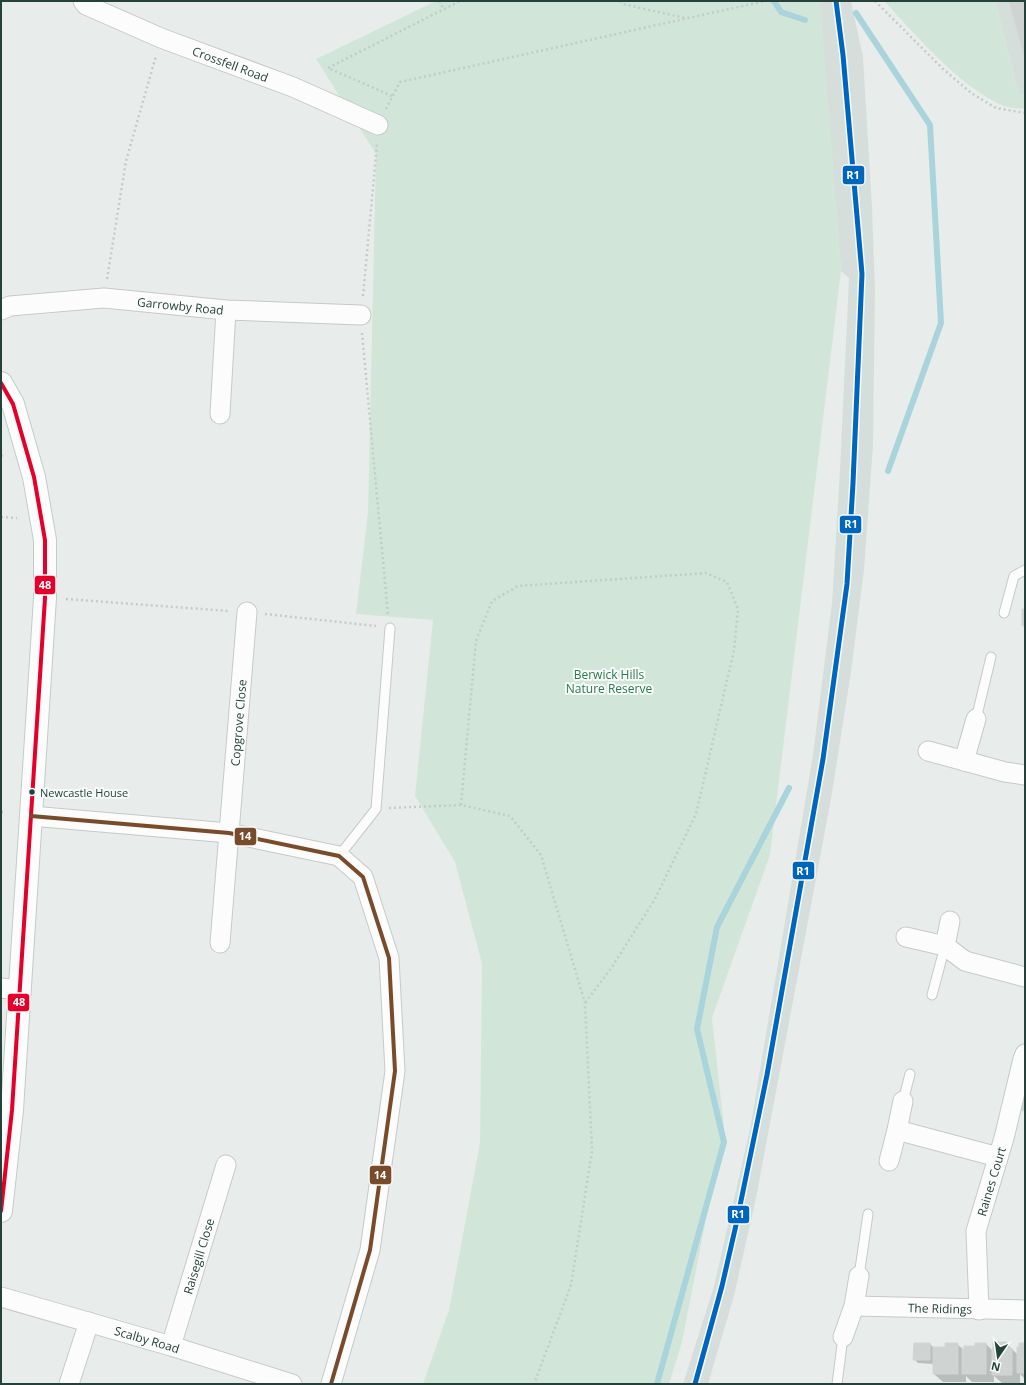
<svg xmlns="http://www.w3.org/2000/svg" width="1026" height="1385" font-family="'Open Sans',sans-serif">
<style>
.built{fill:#d6dedb}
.green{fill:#d1e6d8}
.shadow{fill:#0003}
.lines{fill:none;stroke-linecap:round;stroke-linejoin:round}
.stream{stroke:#a9d4db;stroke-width:6}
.building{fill:#cfd4d2;stroke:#d1d6d4}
.lane-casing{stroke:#c5cac8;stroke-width:11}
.street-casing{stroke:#c5cac8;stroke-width:21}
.secondary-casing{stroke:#c3cbc8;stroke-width:24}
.path{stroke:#c3ccca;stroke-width:2.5;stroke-dasharray:2 3;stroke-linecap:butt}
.lane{stroke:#fcfcfc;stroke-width:9}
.street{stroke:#fcfcfc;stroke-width:19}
.secondary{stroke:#fcfcfc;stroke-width:22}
.bus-1-casing{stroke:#f7fbf9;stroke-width:7}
.bus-2-casing{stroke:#f7fbf9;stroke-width:7}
.bus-1{stroke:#e4002b;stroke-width:4}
.bus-2{stroke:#7a4b2a;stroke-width:4}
.rail-1-casing{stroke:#f7fbf9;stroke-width:8}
.rail-1{stroke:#0065bd;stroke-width:5}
.bus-dot{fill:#24423a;stroke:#f7fbf9;stroke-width:1.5}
.labels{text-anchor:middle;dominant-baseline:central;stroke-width:4;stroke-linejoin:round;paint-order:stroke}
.bus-label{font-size:11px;fill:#24423a;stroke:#f7fbf9;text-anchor:start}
.street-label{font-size:12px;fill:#24423a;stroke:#f7fbf9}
.park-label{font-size:12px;fill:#2d7a4b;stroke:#f7fbf9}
.line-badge{stroke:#f7fbf9;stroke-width:1.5}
.badge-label{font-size:11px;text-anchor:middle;font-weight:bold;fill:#fff}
</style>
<rect width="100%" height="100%" fill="#e8edeb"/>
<path class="built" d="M819,1h32l12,56 9,150 3,82 -2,156 -9,125 -13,102 -20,127 -75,399 -22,98 -26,88h-25l31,-98 36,-157 63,-374 19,-152 8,-133 9,-192 -8,-7z
M995,1h30v93l-6,1z"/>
<path class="green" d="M436,1h383l2,10 20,260 -71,584 -58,163 12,109 -42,215 -13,42h-246l26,-74 31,-167 2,-179 -27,-102 -40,-66 18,-176 -77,-6 12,-102 8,-358 -60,-95z
M884,1h111l24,94 6,-1v15c-7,-1 -15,-1 -21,-3 -44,-18 -88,-71 -120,-105z"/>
<path class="shadow" d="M1006,1343l12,12 7,-11v35l-5,-5v9h-18l-8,-7v6h-22l-6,-6v6h-23l-9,-8v-10l-16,-1 -4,-4 16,-15 4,4h12l11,-4 8,7 21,-7 7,7z"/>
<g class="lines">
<path class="stream" d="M774,1l7,11 24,8
M856,13l74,112 11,198 -53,148
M657,1384l67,-242 -27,-113 20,-102 72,-139"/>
</g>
<path class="building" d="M1009,1h16v57z
M1022,609h3v17h-3z
M1025,1095v16l-4,-1z
M993,1342h14l-1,6h6v27h-20v-27h1z
M914,1343h16v17h-17z
M945,1343h13v31h-25v-27h12z
M975,1343h11v31h-24v-25h2v-3h11z
M1019,1343h6v30h-8v-26h2z"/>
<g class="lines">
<defs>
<path id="lane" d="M1004,613l10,-37 11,-6
M976,719l15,-62
M339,856l37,-47 14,-181
M932,995l13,-49
M903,1101l7,-27
M859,1276l9,-62
M837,1384l6,-47"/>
<g id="street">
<path id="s1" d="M83,1l3,4 75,33 132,49 85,38"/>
<path id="s2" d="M1,310l9,-4 94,-8 122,12 135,5"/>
<path d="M220,414l6,-104"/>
<path d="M928,751l77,21 20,3"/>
<path d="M964,761l12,-42"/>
<path d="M31,816l198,17 110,23 24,21 26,81 6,113 -25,179 -39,134"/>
<path d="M906,937l39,9 20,15 60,16"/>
<path id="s3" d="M220,943l27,-331"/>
<path d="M945,946l5,-25"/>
<path d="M1,988l19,2"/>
<path d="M897,1130l6,-29"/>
<path d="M889,1161l8,-31 101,27"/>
<path id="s4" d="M1,1297l170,49 121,38"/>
<path id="s5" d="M854,1306l171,4"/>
<path id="s6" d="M979,1310l-3,-79 28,-93 19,-79 2,-5"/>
<path d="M843,1337l11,-31 5,-30"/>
<path id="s7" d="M171,1346l55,-181"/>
<path d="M69,1384l20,-62"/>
</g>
<path id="secondary" d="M1,383l12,21 21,73 11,63v58l-33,512 -11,101"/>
</defs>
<use href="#lane" class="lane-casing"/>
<use href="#street" class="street-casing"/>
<use href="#secondary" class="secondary-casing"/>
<path class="path" d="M439,1l5,9
M620,1l3,3 62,14
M875,1l67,67 29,25 25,15 29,5
M392,96l-64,-28 132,-67
M386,109l14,-27 365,-81
M107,279l19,-118 30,-105
M363,296l14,-152
M362,333l26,282
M1,456l2,-1
M1,517l16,1
M66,599l162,12
M265,614l111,12
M461,805l15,-164 16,-40 26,-15 188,-13 21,9 11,27 -4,41 -38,164 -41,85 -43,68 -27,36
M389,808l72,-3 49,11 31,39 44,148 7,148 -21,134 -37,99
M1,812h5"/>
<use href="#lane" class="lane"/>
<use href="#street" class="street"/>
<use href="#secondary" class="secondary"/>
<defs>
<path id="bus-1" d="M1,383l12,21 21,73 11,63v58l-33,512 -11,101"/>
<path id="bus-2" d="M31,816l198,17 110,23 24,21 26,81 6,113 -25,179 -39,134"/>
</defs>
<use href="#bus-1" class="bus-1-casing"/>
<use href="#bus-2" class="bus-2-casing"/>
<use href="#bus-1" class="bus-1"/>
<use href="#bus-2" class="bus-2"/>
<defs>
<path id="rail-1" d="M695,1384l27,-98 14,-61 31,-150 56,-316 24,-175 6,-101 9,-209 -19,-219 -7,-54"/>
</defs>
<use href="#rail-1" class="rail-1-casing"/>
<use href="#rail-1" class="rail-1"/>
</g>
<circle class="bus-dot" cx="32" cy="792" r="3.5"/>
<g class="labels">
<g class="bus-label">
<text x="40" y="792">Newcastle House</text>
</g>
<g class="street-label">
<text stroke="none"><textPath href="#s1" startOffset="161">Crossfell Road</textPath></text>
<text stroke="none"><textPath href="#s2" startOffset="181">Garrowby Road</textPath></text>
<text stroke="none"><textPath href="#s3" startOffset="221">Copgrove Close</textPath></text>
<text stroke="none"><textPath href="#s6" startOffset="131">Raines Court</textPath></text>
<text stroke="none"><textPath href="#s7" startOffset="94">Raisegill Close</textPath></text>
<text stroke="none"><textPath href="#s5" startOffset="86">The Ridings</textPath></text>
<text stroke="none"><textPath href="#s4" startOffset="152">Scalby Road</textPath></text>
</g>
<g class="park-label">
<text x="609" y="674">Berwick Hills<tspan x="609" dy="14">Nature Reserve</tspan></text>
</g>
</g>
<g class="line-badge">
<rect x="842" y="165" width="23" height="20" rx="4" fill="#0065bd"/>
<rect x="839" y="515" width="23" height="19" rx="4" fill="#0065bd"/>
<rect x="34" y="575" width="22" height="20" rx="4" fill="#e4002b"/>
<rect x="234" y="827" width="23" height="19" rx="4" fill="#7a4b2a"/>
<rect x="792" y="861" width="23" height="19" rx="4" fill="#0065bd"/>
<rect x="7" y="993" width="23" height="19" rx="4" fill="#e4002b"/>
<rect x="369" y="1165" width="23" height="20" rx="4" fill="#7a4b2a"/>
<rect x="727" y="1205" width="23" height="19" rx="4" fill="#0065bd"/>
</g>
<g class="badge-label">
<text x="853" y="179">R1</text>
<text x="851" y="528">R1</text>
<text x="45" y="589">48</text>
<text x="245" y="840">14</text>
<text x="803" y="875">R1</text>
<text x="19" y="1006">48</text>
<text x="380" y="1179">14</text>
<text x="738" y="1218">R1</text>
</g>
<rect width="1026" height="1385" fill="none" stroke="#24423a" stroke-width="4"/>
<g transform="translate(998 1357) rotate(193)" stroke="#f7fbf9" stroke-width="3" paint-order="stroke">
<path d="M0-3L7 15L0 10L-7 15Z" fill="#24423a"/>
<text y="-6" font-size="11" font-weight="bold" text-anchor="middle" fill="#24423a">N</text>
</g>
</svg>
